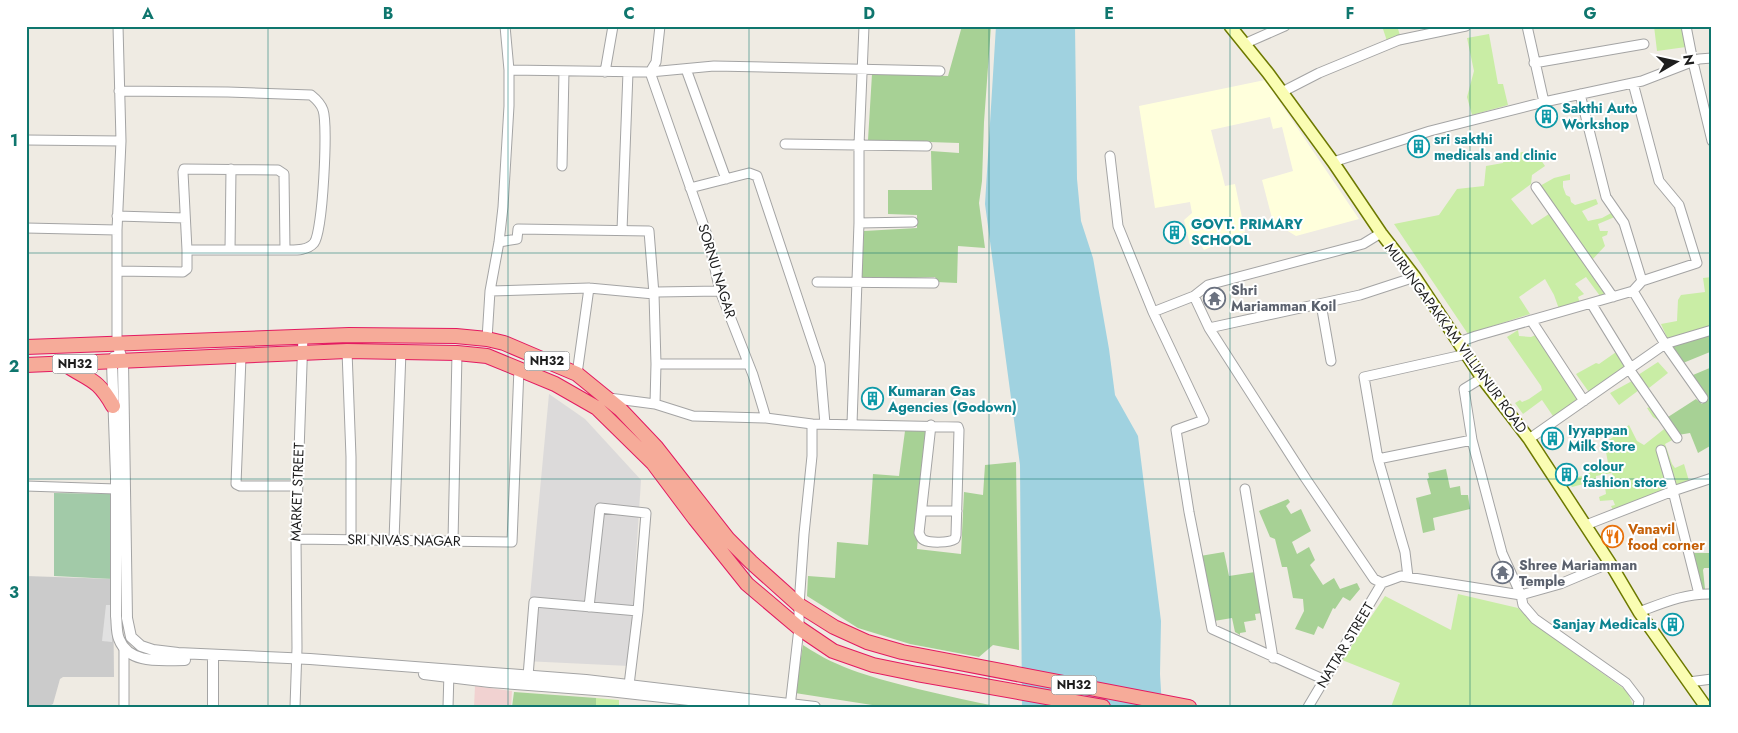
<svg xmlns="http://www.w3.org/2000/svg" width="1738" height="733" font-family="Jost,sans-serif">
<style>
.residential{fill:#dcdada}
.commercial{fill:#f1d2d1}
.education{fill:#ffffdc}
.religious{fill:#cbcbcb}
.grass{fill:#c9eda5}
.forest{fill:#a7d195}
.cemetery{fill:#a2caa8}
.parking{fill:#e1e1e1}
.water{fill:#a0d2e0}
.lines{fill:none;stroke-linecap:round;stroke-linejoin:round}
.minor-casing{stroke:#a4a4a4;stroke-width:11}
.tertiary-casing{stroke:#a4a4a4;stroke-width:12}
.secondary-casing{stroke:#6d7900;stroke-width:14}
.trunk-casing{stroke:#e31a61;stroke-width:16}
.minor{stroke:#fff;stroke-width:9}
.tertiary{stroke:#fff;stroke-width:10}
.secondary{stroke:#fafdb3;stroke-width:11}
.trunk{stroke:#f6ab99;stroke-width:14}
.grid{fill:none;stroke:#0f766e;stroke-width:1;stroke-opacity:0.55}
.labels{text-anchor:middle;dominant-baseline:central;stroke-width:4;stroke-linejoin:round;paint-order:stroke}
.shield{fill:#fff;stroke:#616161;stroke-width:1}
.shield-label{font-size:12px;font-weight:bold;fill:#1d1d1d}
.culture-label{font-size:14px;font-weight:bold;fill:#0d838f;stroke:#fff;text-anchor:start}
.street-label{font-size:14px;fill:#1d1d1d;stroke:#fff}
.worship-label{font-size:14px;font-weight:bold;fill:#5b616d;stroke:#fff;text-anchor:start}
.food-label{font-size:14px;font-weight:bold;fill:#c56008;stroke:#fff;text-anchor:start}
.neatline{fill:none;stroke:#0f766e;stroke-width:2}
.grid-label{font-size:16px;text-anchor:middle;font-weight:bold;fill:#0f766e}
</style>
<rect width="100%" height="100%" fill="#efebe3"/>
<path class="residential" d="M549,394l36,25 56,61 -12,186 -105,-5z"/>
<path class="commercial" d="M475,686l37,5 -1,16h-37z"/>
<path class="education" d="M1265,80l94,139 -63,17 -23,-14 -11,-42 31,-9 -11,-44 -9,2 -3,-12 -59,13 14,56 10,-2 10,48 -41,18 -4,-7 -10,2 -6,-25 8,-7 -2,-11 -35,6 -16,-102z"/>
<path class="religious" d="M26,576l87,3 1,98h-51l-3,2 -7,25 -6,3h-21z"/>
<path class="grass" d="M1382,26h15l3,9 -13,6z
M1654,26h28l4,21 -29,4z
M1489,34l9,50h5l5,21 -36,10 -5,-18 7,-26 -7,-33z
M1534,150l11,16 -13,9 -1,9 -20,15 21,26 20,-13 57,80 -9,4 -14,-19 -11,7 9,10 -6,3 2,6 -21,6 -5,-14 -9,-16 -26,18 11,17 -62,20 -74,-110 45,-9 18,-26 27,-3 2,-20 17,-3 3,-8z
M1570,174v6l-7,1v6l3,8 4,2 1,5 4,3 21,-6 2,5 -16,7 6,10 14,-3 11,-6 4,4 -19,8 2,7h8l-1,4 -5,2 3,9 -14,15 -53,-74 16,-9z
M1712,277v51l-44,12 -7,-16 16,-3 1,-21 3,-5 24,-3 -2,-14z
M1518,330l1,6 12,1 7,-3 44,66 -27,19 -13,-19 -19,14 -8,-11 5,-3 2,2 7,-3 13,-9 -1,-4 -34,-49z
M1619,350l11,18 -39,27 -15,-21 20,-11 3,1z
M1658,362l10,11 -19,15 -11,-13z
M1632,381l32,43 -11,-7 -6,-9 3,-1 -11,-17 -20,15 -9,-12z
M1629,425l8,16 7,4 24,-19 8,12 -11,6 7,20 3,4 9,-4 5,17 3,3 -78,28 -3,-6 4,-1 -2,-5 -13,1 -1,-4 7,-3 -1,-7 10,-2 -3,-12 -16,3v4l-4,1 -1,7 -3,1 -1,-6 -15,4 -4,-5 6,-8 3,3 6,-1 25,-13 -2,-11 3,-12z
M1458,594l60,14 19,18 90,65 6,14v2h-242l9,-24 -58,-23 43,-64 66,34z
M596,698l23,2v7h-23z"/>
<path class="forest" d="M962,26h29l-7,96 -2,59 -3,22 6,45 -27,-2 -1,37 -20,-1 -2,-5 -74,3 3,-49 53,-3v-13l-29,-1v-24h44l-1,-39 28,2v-10l-91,-3 4,-66 76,2z
M1712,332v25l-2,-5 -27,11 -11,-18z
M1712,367v74l-2,5 -12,7 -8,-20 -12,2 -10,-18 28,-18 6,5 5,-5 -14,-24z
M905,431h23l-11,118 44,5 3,-62 19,3 2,-30 31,-3 3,188 -26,-5 -14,12 -69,-13 -52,-16 -51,-32 1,-20 27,2 2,-36 31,3 5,-71 26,2z
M1446,469l4,19 10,-2 1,9h7l2,14 -37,9 2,12 -12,3 -7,-35 15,-4 -4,-15 2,-1 -1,-5z
M1288,499l2,3 -4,4 5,8 10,-5 10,22 -19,11 5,12 12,-7 6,13 -5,5 13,20 11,-7 6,11 17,-6 3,6 -10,12 -7,-4 -8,12 -2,-1 -10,21 -5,-3 -4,9 -19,-6 9,-18 -1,-12 -10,-1 -6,-31h-5l-7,-28 -5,-2 -11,-26z
M1224,552l5,24 26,-4 7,41 -7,1 1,6 -12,2 2,10 -6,1v2l-5,-3 -3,-14 -18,3 -14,-65z
M1692,553h20v15h-8l-1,2 2,19 -5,3z
M803,645c37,25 72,33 115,44 27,6 55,13 83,18h-116l-90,-14z
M514,692l82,6v9h-84z"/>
<path class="cemetery" d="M54,493l60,1 -1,85 -59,-3z"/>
<path class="parking" d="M106,605h7l-1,37 -10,-1z"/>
<path class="water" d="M996,26h79l2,153 4,42 12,37 16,91 6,46 23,41 23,185 -1,53 2,33h-140l-2,-242 -35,-261z"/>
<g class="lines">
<defs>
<path id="minor" d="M1527,26l17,76
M1686,26l7,36 19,79
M1244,44l41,-18
M1534,63l110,-19
M686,69l40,110
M509,70l141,2 58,166 12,53 33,84 13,43 46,6v32l-8,78 -5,71v23l-9,79
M605,72l8,-46
M650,72l64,-6 226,5
M650,72l6,-10 4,-36
M119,91l109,1 83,3c5,4 10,9 12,15 5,15 0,122 -9,133 -7,8 -19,7 -29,7
M1282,92l37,-19 80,-33 67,-14
M1580,94l26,103 18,26 18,58
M26,140l95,1
M785,144l142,2
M1110,156l8,70 35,86 51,108 -28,10 13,82 23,117 113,51
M1333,162l97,-31 114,-29 98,-21 57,-22 13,-1
M562,166l2,-95
M1536,187l77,110
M690,188l59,-15 8,3 63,189 5,59
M117,216l68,2
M859,223l54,-1
M26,228l91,2
M622,230l6,-158
M499,242l18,-3 1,-10 131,2 5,63 2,70
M230,250l1,-81
M117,271l66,1 4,-3v-19l-4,-78 1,-3 94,1 6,4 1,76h-98
M817,282l117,1
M490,291l99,-3 65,6 3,-2 63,-1
M1633,291l32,53 38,54
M1194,296l15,32 97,151 68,100 8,4 19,-7 120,19 39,-11 50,-21
M1591,303l40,65
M1321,304l10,57
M1153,312l41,-16 14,-11 155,-41 18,-11
M1531,320l53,81
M1209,328l151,-33 55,-18
M487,339l3,-48 9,-49 4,-35 6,-101v-36l-4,-44
M1459,342l17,-6 157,-45 9,-10 55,-18 -18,-58 -20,-24 -26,-98
M117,344v-114l4,-89 -3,-115
M347,351l4,106v83
M241,357l-5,127 4,2h57
M1629,369l48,69
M577,374l12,-86
M1482,378l-18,11 8,51 30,113 19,42 2,10 12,14 91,64 13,17 -1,7
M609,398l46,6 38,12 73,2
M655,404l1,-40h92
M812,424l146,3 1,3 -3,105 -1,4c-6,4 -25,4 -31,1 -4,-2 -3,-4 -5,-7l12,-108
M852,424l7,-201v-78l5,-119
M1529,439l136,-95 47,-14
M1378,459l94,-19
M26,486l90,3
M1245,489l28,169
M922,511h35
M1586,525l87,-34 -12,-41
M296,539l216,3 7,-174
M394,540l7,-189
M453,541l4,-188
M1408,577l-3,-25 -27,-93 -14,-82 103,-23
M1699,594l-26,-103 39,-13
M589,607l11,-99 46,5 -8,98 -9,74
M1639,612c24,-9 47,-19 73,-18
M528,676l6,-74 104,9
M1689,682l23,-3
M124,707v-58
M295,707l2,-59 -1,-109 7,-203
M448,707l1,-35
M1308,707l74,-124"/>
<path id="tertiary" d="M117,344l6,18 4,256 4,19 10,9 12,4 25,3 132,6 276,21 229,27
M114,357l-2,6 4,113v140c1,7 0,16 3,23 10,26 43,21 66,21
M424,674l66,8 119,9 142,16
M213,707v-52"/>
<path id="secondary" d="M1230,26l38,47 65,89 48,71 34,44 67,101 47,61 81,124 29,49 67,95"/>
<path id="trunk" d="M26,347l323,-12 107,1 31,3 17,4 73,31 43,35 36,38 72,92 23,23 48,43 35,22 33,15 35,10 287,55
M26,365l321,-14 110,2 30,3 68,28 42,24 56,55 42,56 52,65 52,44 34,23 40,14 44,9 186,33
M66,365c24,16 31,13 47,41"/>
</defs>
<use href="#minor" class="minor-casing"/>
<use href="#tertiary" class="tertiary-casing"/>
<use href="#secondary" class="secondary-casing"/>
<use href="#trunk" class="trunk-casing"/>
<use href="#minor" class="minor"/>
<use href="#tertiary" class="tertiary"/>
<use href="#secondary" class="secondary"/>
<use href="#trunk" class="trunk"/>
</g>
<path class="grid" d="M268,26v681M508,26v681M749,26v681M989,26v681M1230,26v681M1470,26v681M26,253h1686M26,479h1686"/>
<defs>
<symbol id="building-ring" viewBox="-11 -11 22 22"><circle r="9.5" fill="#fff" stroke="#0f9aa8" stroke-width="1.5"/><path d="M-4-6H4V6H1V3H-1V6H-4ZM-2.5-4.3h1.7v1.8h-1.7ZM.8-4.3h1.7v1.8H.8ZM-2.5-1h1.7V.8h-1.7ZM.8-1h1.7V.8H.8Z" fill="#0f9aa8"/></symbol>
<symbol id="temple-ring" viewBox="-11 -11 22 22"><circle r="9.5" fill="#fff" stroke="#6b7280" stroke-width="1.5"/><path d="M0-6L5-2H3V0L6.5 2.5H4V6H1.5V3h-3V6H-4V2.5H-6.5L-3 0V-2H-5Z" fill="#6b7280"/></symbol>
<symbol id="restaurant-ring" viewBox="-11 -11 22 22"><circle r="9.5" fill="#fff" stroke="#e8710a" stroke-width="1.5"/><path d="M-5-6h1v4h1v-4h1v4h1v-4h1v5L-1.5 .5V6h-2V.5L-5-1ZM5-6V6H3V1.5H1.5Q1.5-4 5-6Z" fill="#e8710a"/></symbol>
</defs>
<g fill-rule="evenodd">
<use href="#building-ring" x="1534" y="104" width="25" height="25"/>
<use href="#building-ring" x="1406" y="134" width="25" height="25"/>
<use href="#building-ring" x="1162" y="220" width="25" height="25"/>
<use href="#temple-ring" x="1202" y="286" width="25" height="25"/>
<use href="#building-ring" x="860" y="386" width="25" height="25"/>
<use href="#building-ring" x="1540" y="426" width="25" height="25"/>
<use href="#building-ring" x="1554" y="462" width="25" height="25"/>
<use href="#restaurant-ring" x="1600" y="524" width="25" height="25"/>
<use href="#temple-ring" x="1490" y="560" width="25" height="25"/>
<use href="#building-ring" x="1660" y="612" width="25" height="25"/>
</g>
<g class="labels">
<g class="shield">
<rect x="524.5" y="351.5" width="45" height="19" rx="4"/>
<rect x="52.5" y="354.5" width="45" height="19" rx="4"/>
<rect x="1051.5" y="675.5" width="45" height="19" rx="4"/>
</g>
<g class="shield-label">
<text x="547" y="361">NH32</text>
<text x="75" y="364">NH32</text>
<text x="1074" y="685">NH32</text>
</g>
<g class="culture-label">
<text x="1562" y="108">Sakthi Auto<tspan x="1562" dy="16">Workshop</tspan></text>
<text x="1434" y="139">sri sakthi<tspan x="1434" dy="16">medicals and clinic</tspan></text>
<text x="1191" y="224">GOVT. PRIMARY<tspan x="1191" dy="16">SCHOOL</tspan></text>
<text x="888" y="391">Kumaran Gas<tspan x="888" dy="16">Agencies (Godown)</tspan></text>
<text x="1568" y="430">Iyyappan<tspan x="1568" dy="16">Milk Store</tspan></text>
<text x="1583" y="466">colour<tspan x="1583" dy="16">fashion store</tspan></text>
<text x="1657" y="624" text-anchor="end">Sanjay Medicals</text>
</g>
<g class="street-label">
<text transform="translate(717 271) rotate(73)">SORNU NAGAR</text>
<text transform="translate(1456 338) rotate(54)">MURUNGAPAKKAM VILLIANUR ROAD</text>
<text transform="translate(297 492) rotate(-88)">MARKET STREET</text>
<text transform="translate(404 540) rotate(1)">SRI NIVAS NAGAR</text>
<text transform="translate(1345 645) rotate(-59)">NATTAR STREET</text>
</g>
<g class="worship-label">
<text x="1231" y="290">Shri<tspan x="1231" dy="16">Mariamman Koil</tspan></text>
<text x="1519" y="565">Shree Mariamman<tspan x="1519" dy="16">Temple</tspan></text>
</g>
<g class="food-label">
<text x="1628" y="529">Vanavil<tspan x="1628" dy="16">food corner</tspan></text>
</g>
</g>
<rect width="1738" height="733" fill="none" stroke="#ffffff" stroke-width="55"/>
<g transform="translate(1676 62) rotate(81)" stroke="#ffffff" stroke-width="4" paint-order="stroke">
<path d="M0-4L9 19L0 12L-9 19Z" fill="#1d1d1d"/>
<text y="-8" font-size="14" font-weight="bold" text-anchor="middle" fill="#1d1d1d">N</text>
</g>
<rect x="28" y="28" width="1682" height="678" class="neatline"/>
<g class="grid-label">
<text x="148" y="19">A</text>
<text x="388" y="19">B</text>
<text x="629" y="19">C</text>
<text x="869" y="19">D</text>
<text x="1109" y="19">E</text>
<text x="1350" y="19">F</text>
<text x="1590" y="19">G</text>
<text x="14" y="146">1</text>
<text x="14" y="372">2</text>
<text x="14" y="598">3</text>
</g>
</svg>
